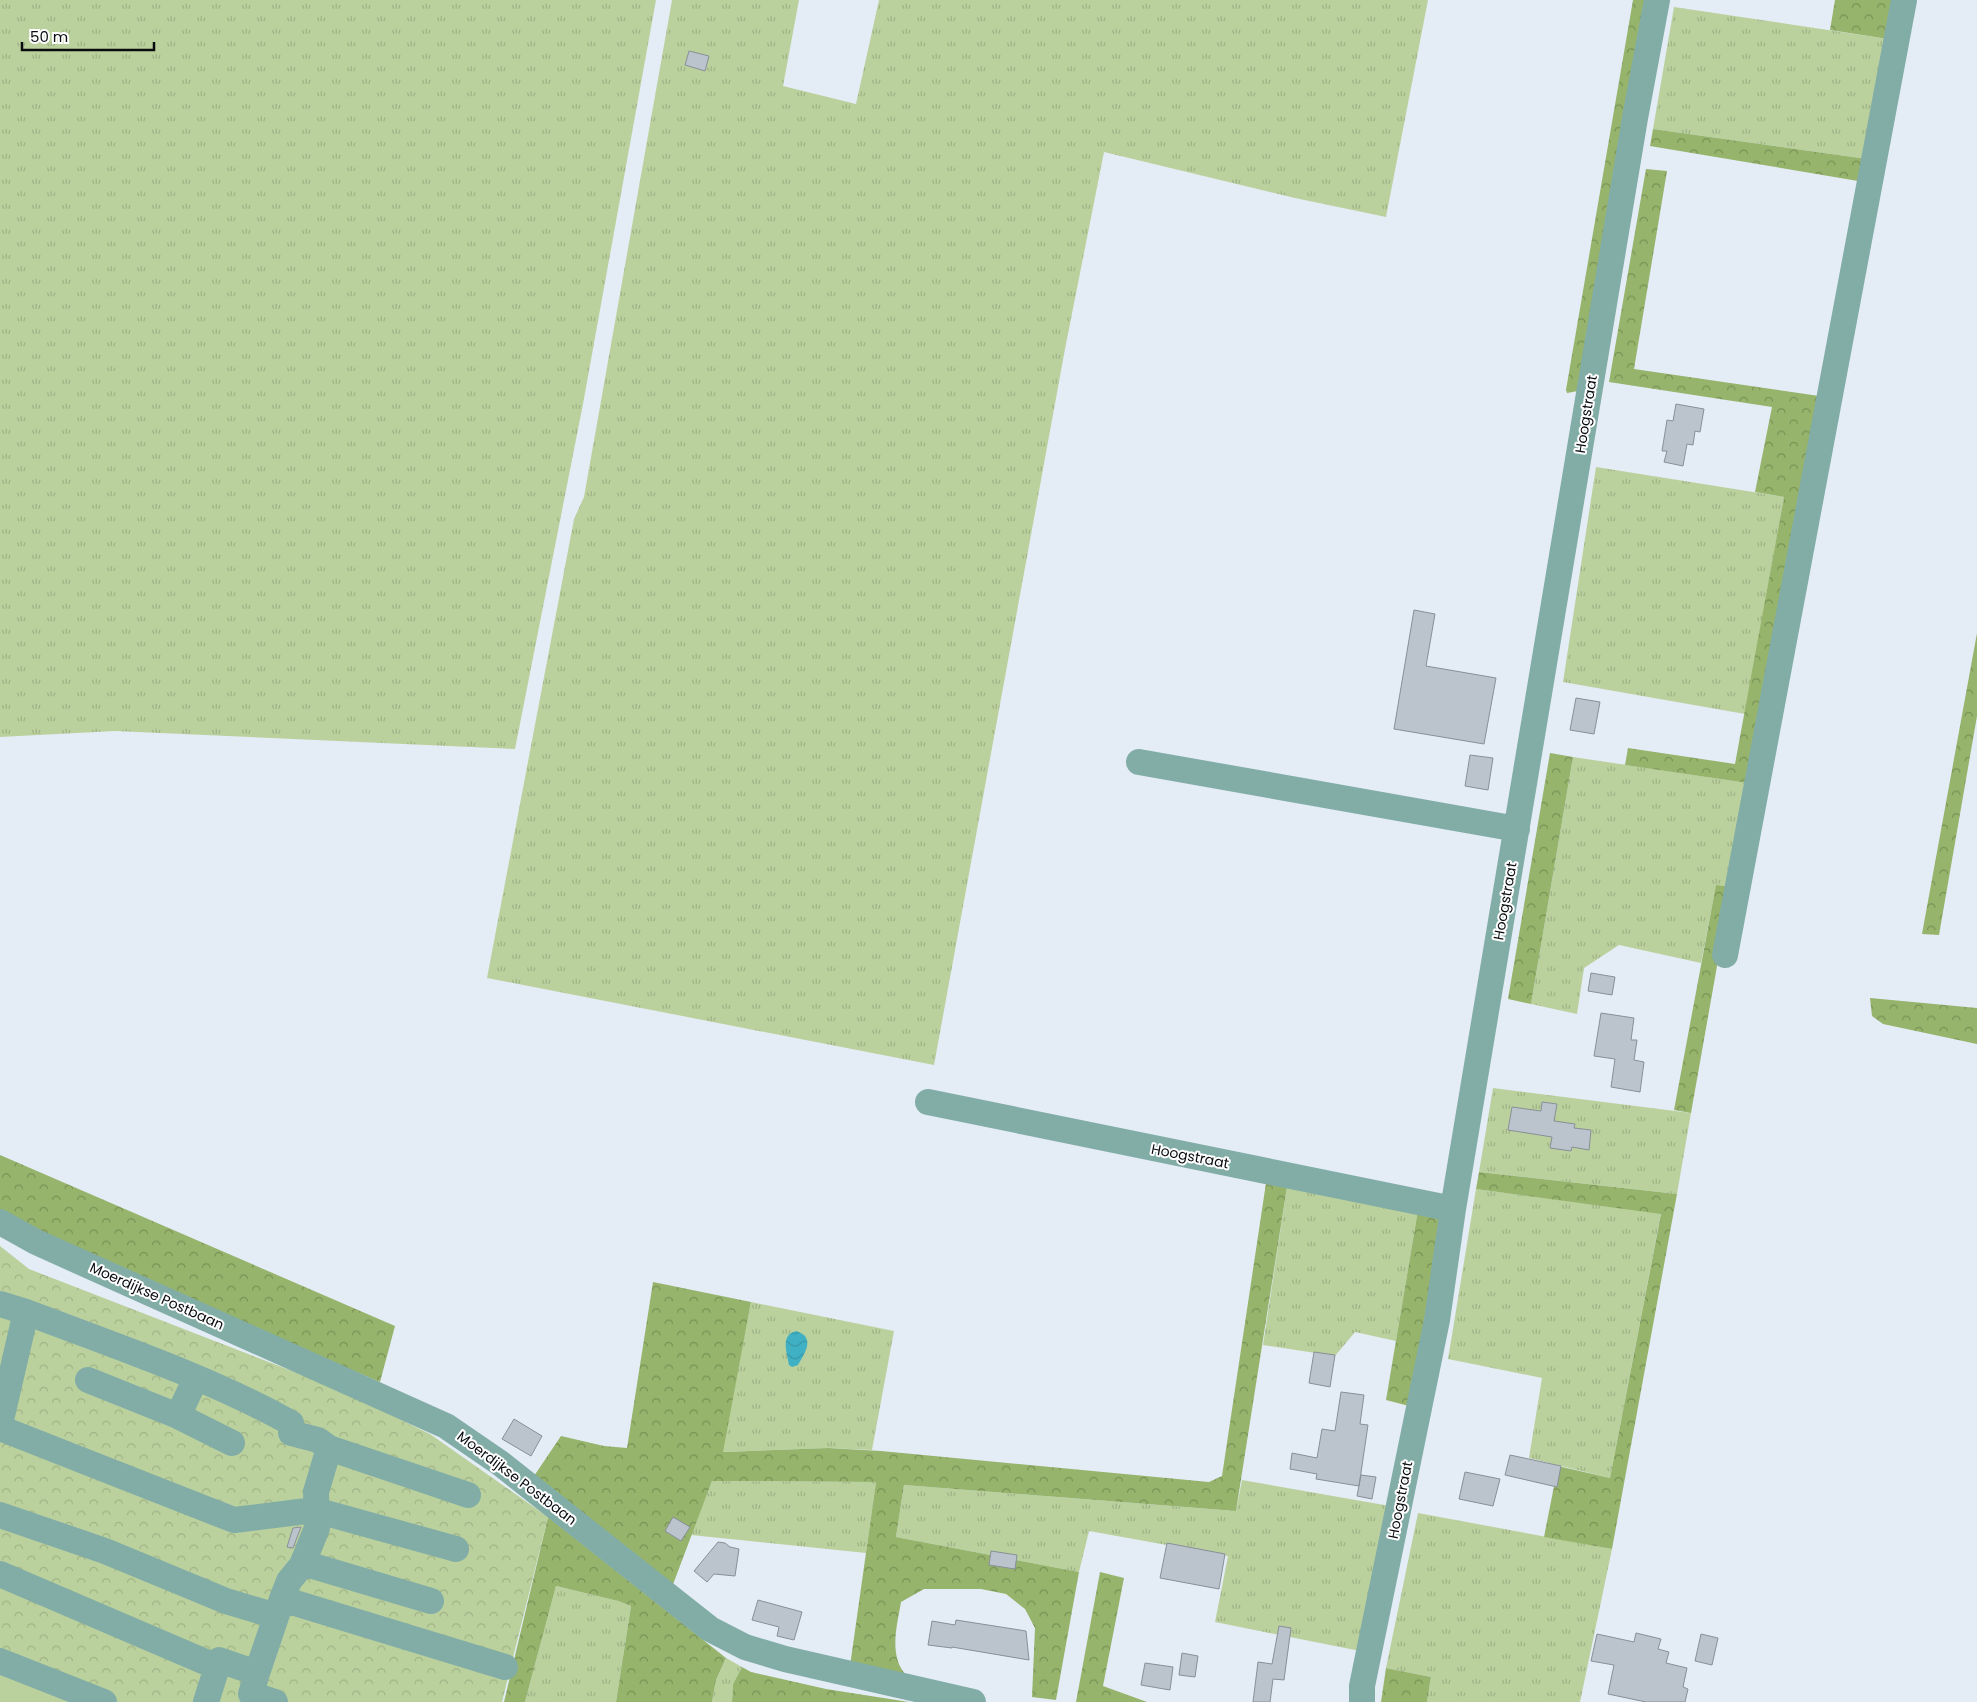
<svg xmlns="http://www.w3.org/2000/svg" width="1977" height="1702" font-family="Poppins,sans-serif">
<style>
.grass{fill:url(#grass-tufts)}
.forest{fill:url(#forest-crowns)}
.park{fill:url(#park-crowns)}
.pitch{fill:#bbd19d}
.water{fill:url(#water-waves)}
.building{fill:#bbc4cd;stroke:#878f98}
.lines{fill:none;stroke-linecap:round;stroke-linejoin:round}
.minor{stroke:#82ada7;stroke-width:26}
.labels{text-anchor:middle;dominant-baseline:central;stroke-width:4;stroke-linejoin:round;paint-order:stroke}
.street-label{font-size:14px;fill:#090c0f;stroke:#fff}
</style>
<defs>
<pattern id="grass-tufts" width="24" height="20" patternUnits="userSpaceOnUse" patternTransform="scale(1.25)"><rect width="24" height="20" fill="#bbd19d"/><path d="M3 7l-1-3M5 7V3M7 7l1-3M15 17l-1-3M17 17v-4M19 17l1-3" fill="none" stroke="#9fb286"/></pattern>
<pattern id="forest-crowns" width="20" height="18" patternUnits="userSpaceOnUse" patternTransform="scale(1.25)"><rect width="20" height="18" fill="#96b46b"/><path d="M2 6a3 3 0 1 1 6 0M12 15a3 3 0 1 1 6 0" fill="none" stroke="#799156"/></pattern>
<pattern id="park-crowns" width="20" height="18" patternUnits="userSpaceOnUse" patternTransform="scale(1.25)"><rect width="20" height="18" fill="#bbd19d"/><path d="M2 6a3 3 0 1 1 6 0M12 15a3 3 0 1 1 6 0" fill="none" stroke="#9fb286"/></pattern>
<pattern id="water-waves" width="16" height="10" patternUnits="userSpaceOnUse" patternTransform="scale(1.25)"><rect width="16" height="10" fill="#40b1c5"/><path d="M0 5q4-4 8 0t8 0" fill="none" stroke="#3797a8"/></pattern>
</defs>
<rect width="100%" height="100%" fill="#e4ecf6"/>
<path class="grass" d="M0,0h656l-73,404 -68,345 -400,-18 -115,6z
M672,0h127l-16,86 73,18 23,-104h549l-42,217 -91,-19 -191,-46 -39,197 -131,716 -447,-87 87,-459 10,-22z
M1674,7l214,32 -21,120 -214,-30z
M1596,467l188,30 -39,217 -182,-32z
M1573,757l181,27 -23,103 -15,-1 -15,77 -82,-18 -35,23 -7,46 -46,-10z
M1493,1088l198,25 -14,81 -198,-22z
M1287,1187l131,23 -22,131 -41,-9 -20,24 -72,-11z
M1476,1189l185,24 -51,265 -81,-20 13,-80 -94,-19z
M751,1302l143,29 -22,119 -44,-2 -106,4z
M1242,1480l148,26 -30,145 -145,-29 13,-66 -139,-25 -10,41 -183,-35 8,-52 332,26z
M712,1481l164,1 -10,71 -175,-18z
M1418,1513l194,36 -32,153h-153l4,-25 -45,-9z
M556,1586l62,15 13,5 -15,96h-91z
M726,1658l16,9 -9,17 -1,18h-20l4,-22z"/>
<path class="forest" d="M1633,0h16l-66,390 -16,3 -1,-3z
M1835,0h61l-8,39 -58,-9z
M1653,129l214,30 -3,23 -214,-36z
M1646,169l21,2 -33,198 192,28 -72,387 -129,-19 3,-17 107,16 49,-267 -29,-5 17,-85 -163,-25z
M1977,633v83l-38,219 -17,-1z
M1550,753l23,4 -42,247 -23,-5z
M1716,885l15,2 -40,226 -17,-3z
M1870,998l107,10v36l-94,-20 -11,-8z
M0,1155l395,171 -15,56 -264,-111 -116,-59z
M1479,1172l198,22 -65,355 -68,-12 14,-71 52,12 51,-264 -185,-25z
M1266,1183l21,4 -51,324 -332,-26 -8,52 183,35 -23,128 -24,-3 3,-69 -10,-19 -19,-15 -25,-5h-57l-23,13c-4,24 -13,55 6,74l-57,-10 26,-184 -164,-1 -40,106 -138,-111 27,-40 43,10 23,2 26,-166 98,20 -28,150 105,-4 53,3 328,31 13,-6z
M1418,1210l25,5 -34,191 -23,-6z
M548,1517l178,141 -10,22 -4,22h-96l15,-96 -13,-5 -62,-15 -31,116h-21z
M1100,1572l24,6 -21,108 44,16h-71z
M742,1667l9,5 75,17 83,13h-177l1,-18z
M1386,1668l45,9 -4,25h-46z"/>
<path class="park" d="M0,1246l29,23 307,119 94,46 118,83 -46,185h-502z"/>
<path class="pitch" d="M0,1671l51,19 -5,12h-46z"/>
<path class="water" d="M796,1331c20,6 9,22 2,34l-6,2 -3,-2c-2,-13 -9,-30 7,-34z"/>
<path class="building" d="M689,51l20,5 -4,15 -20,-6z
M1676,404l28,5 -4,23 -5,-1 -2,14 -6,-1 -4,22 -19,-4 3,-11h-5l5,-31 6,1z
M1414,610l21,4 -9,52 70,12 -12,66 -90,-15z
M1576,698l24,4 -6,32 -24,-4z
M1470,755l23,3 -5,32 -23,-4z
M1591,973l24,4 -3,18 -24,-4z
M1601,1013l33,5 -3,22h6l-3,20 10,2 -4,30 -29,-5 4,-28 -21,-3z
M1542,1102l15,2 -3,17 21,3 -1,4 17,2 -2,20 -17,-3 -1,4 -21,-3 2,-11 -44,-7 4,-23 29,4z
M1314,1352l21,3 -5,32 -21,-4z
M1341,1392l23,3 -4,29 8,1 -9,61 -43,-7 1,-5 -27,-5 2,-16 25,5 5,-29 13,2z
M514,1419l28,17 -11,20 -29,-17z
M1510,1455l51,11 -4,21 -52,-12z
M1465,1472l35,7 -7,27 -34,-7z
M1361,1475l15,2 -4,22 -15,-3z
M673,1517l17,10 -9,14 -16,-10z
M301,1527l-8,21 -6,-1 6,-19z
M718,1542l7,1 5,4 9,2 -4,27 -21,-2 -7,8 -13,-11z
M1167,1543l58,11 -6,35 -59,-11z
M991,1551l26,4 -2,14 -26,-4z
M758,1600l44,12 -8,28 -17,-4 2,-9 -27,-7z
M956,1620l70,11 3,29 -77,-13v1l-24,-3 4,-24 23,4z
M1279,1626l12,2 -7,52 -11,-1 -3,23h-17l5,-40 14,2z
M1636,1633l25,6 -3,10 11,3 -3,11 21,5 -4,19 5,2 -3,13h-39l-38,-8 6,-29 -23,-4 6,-27 37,8z
M1701,1634l17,4 -6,27 -17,-4z
M1182,1653l16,3 -3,21 -16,-2z
M1145,1663l28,4 -3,23 -29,-5z"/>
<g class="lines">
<path class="minor" d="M1139,762l378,67
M1725,955l179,-955
M928,1102l525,107
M0,1222l36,20 410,184 54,37 210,166 35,18 40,12 188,43
M0,1304l26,8c89,34 182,65 265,111v10l27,7 11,8 -13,44 1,36 -15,37 -13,16 -6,15 -26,77
M196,1378l-18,38 54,27
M88,1380l90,36
M0,1424l26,-112
M0,1428l234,92 81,-10 141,39
M329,1448l139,47
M0,1515l105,36 121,50 50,15
M303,1563l128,38
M0,1574l217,93 -11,35
M282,1599l223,68
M0,1661l104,41
M217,1667l2,-7 38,13 -6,21 24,8
M1362,1702v-16l75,-366 16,-111 182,-1091 22,-118"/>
</g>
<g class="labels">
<g class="street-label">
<text transform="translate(1586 414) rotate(-81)">Hoogstraat</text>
<text transform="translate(1505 901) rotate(-80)">Hoogstraat</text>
<text transform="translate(1190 1156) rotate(11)">Hoogstraat</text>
<text transform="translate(157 1296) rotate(24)">Moerdijkse Postbaan</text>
<text transform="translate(517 1478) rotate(37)">Moerdijkse Postbaan</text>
<text transform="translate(1400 1500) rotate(-79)">Hoogstraat</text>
</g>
</g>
<path d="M22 42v8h132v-8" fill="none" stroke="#090c0f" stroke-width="2.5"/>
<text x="30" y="42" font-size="15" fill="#090c0f" stroke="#ffffff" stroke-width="4" paint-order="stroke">50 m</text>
</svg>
